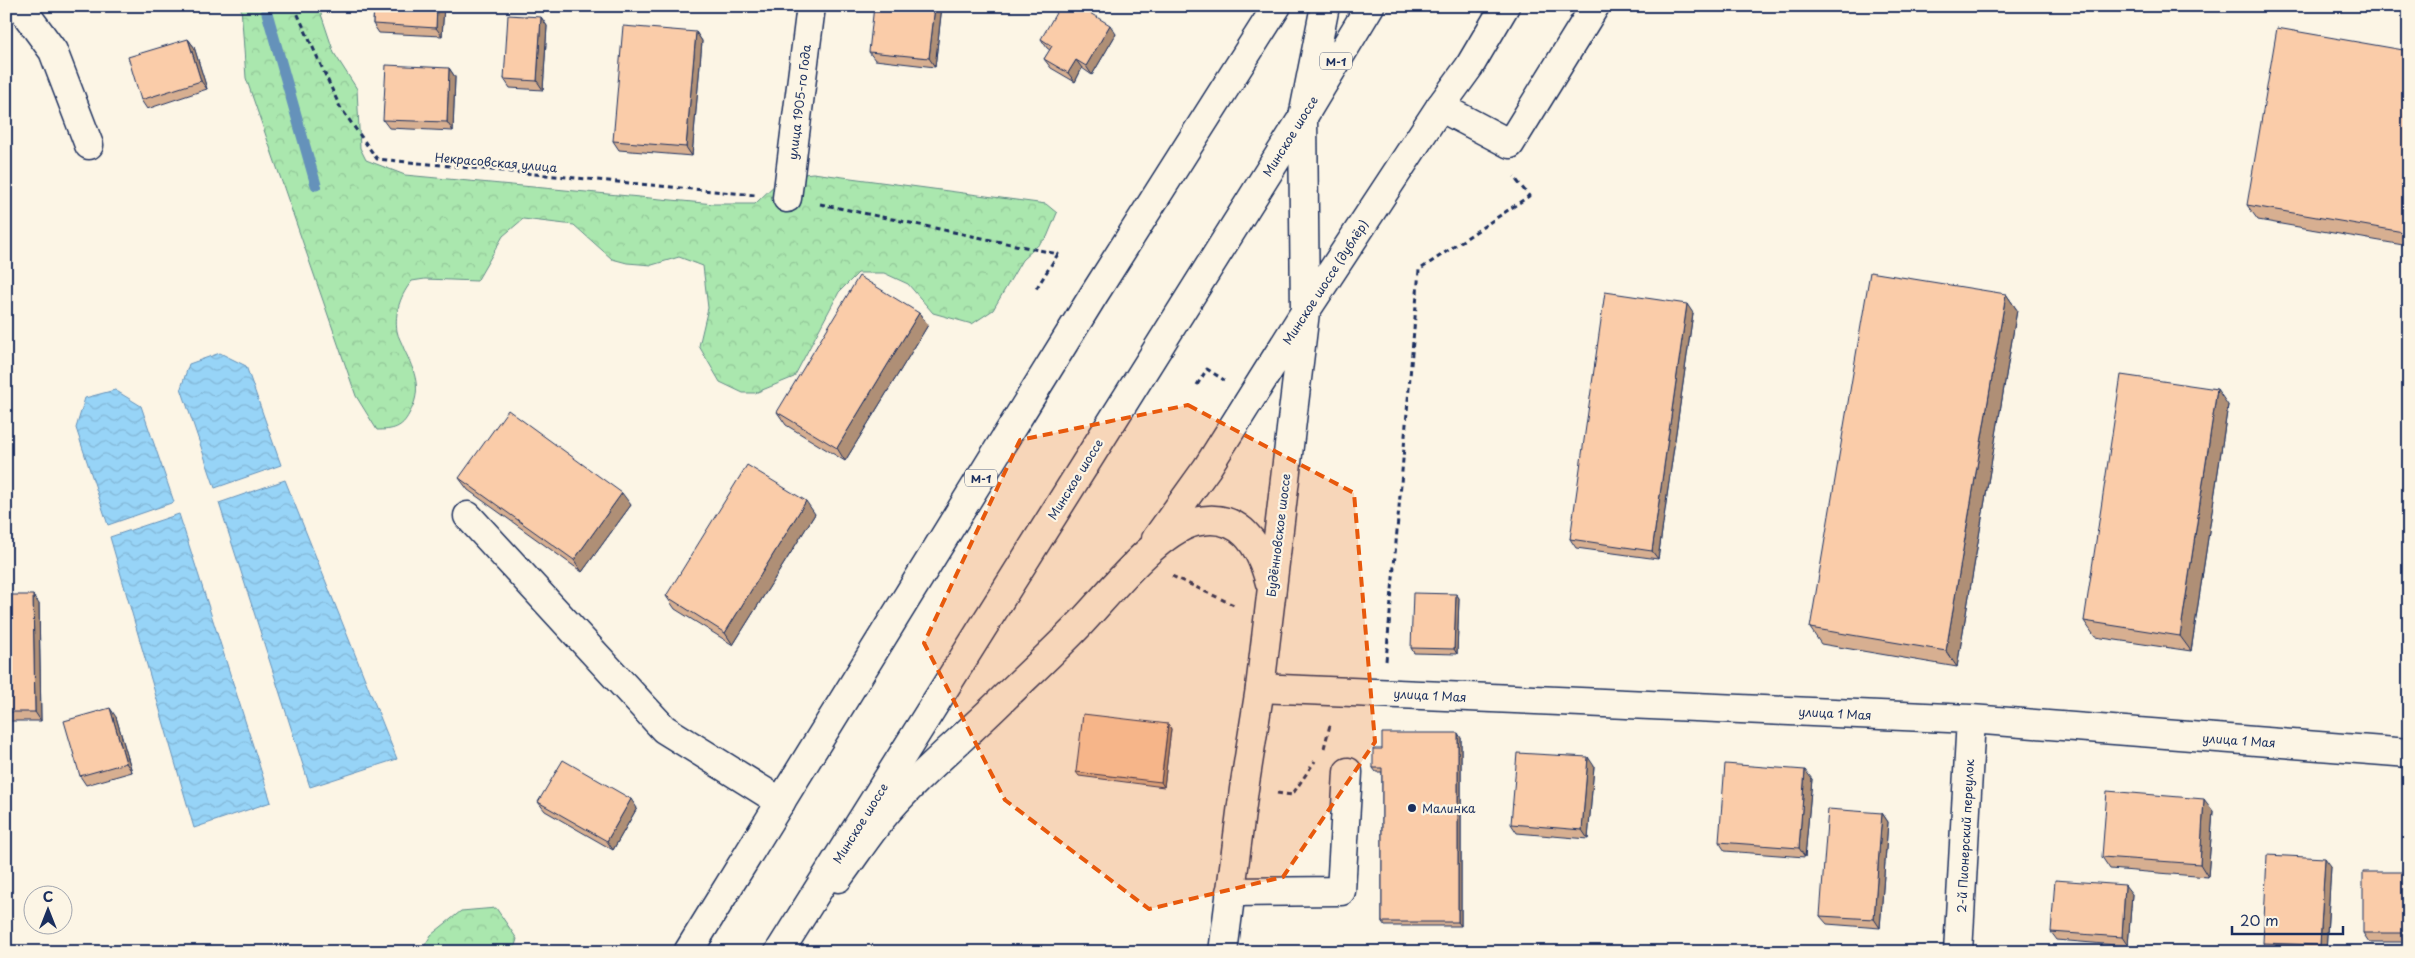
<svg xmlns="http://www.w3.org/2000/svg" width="2415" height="958" font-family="'Playpen Sans',sans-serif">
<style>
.forest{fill:url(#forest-crowns);stroke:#628b86}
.water{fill:url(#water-waves);stroke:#6592ba}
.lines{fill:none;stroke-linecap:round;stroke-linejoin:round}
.stream{stroke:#6592ba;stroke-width:11}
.minor-casing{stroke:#1b2f5e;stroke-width:31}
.major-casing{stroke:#1b2f5e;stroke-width:31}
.highway-casing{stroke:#1b2f5e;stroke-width:31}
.path{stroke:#1b2f5e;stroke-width:3;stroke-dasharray:5 4;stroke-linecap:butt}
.minor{stroke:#fcf5e5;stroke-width:28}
.major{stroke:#fcf5e5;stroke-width:28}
.highway{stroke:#fcf5e5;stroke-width:28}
.wall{fill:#d7af91;stroke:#1b2f5e}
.shaded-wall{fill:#af8f76;stroke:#1b2f5e}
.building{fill:#facca9;stroke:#1b2f5e}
.marked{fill:#e8590c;fill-opacity:0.2;stroke:#e8590c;stroke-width:4;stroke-dasharray:10 6;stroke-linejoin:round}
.poi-dot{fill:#1b2f5e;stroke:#fcf5e5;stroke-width:2}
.labels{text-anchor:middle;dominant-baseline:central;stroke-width:4.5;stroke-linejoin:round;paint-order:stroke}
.shield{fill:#fcf5e5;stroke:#5e6a86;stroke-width:1}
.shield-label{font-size:11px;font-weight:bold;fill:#1b2f5e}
.street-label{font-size:12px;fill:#1b2f5e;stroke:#fcf5e5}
.poi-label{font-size:12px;fill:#1b2f5e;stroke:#fcf5e5;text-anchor:start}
</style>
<defs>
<pattern id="forest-crowns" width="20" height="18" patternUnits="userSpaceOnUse" patternTransform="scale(1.25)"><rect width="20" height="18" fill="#aae7ae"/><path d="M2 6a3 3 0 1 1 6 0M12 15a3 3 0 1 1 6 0" fill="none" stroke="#92c698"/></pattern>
<pattern id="water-waves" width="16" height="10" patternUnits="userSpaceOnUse" patternTransform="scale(1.25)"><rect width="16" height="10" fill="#97d4f7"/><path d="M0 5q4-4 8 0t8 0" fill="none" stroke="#82b6d6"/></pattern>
</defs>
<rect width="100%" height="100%" fill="#fcf5e5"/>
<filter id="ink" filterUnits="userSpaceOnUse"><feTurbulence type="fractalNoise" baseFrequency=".02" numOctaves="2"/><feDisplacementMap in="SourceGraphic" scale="10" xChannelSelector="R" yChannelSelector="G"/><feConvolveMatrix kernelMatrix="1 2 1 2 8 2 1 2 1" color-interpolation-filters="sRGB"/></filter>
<g filter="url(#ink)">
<path class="forest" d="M241,6h81l-1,8 13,39 23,36 3,59 6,12 39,15 309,29h41l29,-28 29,-3 233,31 11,9 -10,24 -25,23 -29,50 -21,14 -39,-11 -25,-29 -24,-11h-26l-19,19 -45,85 -39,16h-12l-23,-11 -21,-36 9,-38 -5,-42 -24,-9 -27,8 -25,-2 -15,-4 -38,-34 -51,-6 -20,17 -26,45 -52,-2 -13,2c-11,13 -18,32 -15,50 1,6 5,12 7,18 11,23 19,41 5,65 -7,14 -16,16 -32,16l-21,-34 -110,-318z
M496,908l21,31 -4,13h-92l10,-17 30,-24z"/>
<path class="water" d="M220,353l26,13 35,99 -66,23 -34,-100 8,-24z
M115,390l26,16 33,96 -66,23 -32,-97 9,-30z
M285,480l112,279 -87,28 -91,-284z
M179,514l92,288 -77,26 -84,-291z"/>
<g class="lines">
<path class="stream" d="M265,6l51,179"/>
<defs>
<path id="minor" d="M20,6l33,45 36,94
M1440,107l70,37 85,-138
M787,198l24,-192
M468,516l196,213 117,73
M1260,688l711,31 438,34
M1230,892l111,-1 7,-119
M1958,952l13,-233"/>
<path id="major" d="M1156,539l51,-71 98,-156 135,-205 29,-40 36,-61
M838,878c18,-24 34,-50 54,-72 35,-39 76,-72 112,-108 26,-25 52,-49 76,-74 28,-29 76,-92 115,-102 45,-11 65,23 75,61
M1223,952l21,-163 16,-101 45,-376 -2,-195 22,-111"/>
<path id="highway" d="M688,952l405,-656 184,-290
M779,952l524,-835 67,-111"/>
</defs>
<use href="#minor" class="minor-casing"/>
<use href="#major" class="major-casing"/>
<use href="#highway" class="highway-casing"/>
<path class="path" d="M294,6l46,101 37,52 378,36
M820,204l238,50 -22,35
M1197,385l10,-16 17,11
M1172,576l64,30
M1386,661l33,-391 110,-74 -15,-19
M1324,748l6,-23
M1277,793l15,2 23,-34"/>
<use href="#minor" class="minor"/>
<use href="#major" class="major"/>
<use href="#highway" class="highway"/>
</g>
<path class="wall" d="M374,6h70l-2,30 -63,-3 -6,-9z
M687,6h70v5z
M942,6l-7,61 -60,-7 -6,-8z
M541,17l6,9 -4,64 -33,-2 -6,-9z
M696,32l6,9 -10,115 -73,-6 -6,-9z
M1116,34l-24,41 -10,-7 -7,14 -24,-14 -7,-9 6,-9 -3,-2 -6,-9z
M188,39l6,8 13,42 -60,20 -6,-9z
M2409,51v195l-151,-26 -11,-15z
M449,68l6,9 -2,54 -64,-3 -6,-8z
M2006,294l11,16 -60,357 -136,-23 -11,-16z
M919,313l9,12 -83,136 -59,-36 -9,-13z
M1693,313l-35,246 -82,-11 -6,-9z
M2228,405l-37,246 -96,-14 -11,-16z
M459,478l172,27 -49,67 -114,-82z
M815,514l-82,131 -58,-36 -9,-13z
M1456,594l3,4 -2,56 -43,-1 -3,-5z
M6,595l33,9 2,117h-35z
M116,717l16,55 -46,13 -6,-9z
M1168,724l3,5 -7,58 -85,-11 -3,-4z
M1461,738v188h-76l-3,-4v-150h-6l-3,-4 9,-19z
M1594,766l-6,73 -71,-6 -6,-9z
M1812,779l-7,78 -80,-6 -6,-9z
M538,802l99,6 -24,42 -68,-39z
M2213,811l-5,66 -98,-8 -8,-12z
M1882,813l6,9 -8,106 -53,-4 -7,-8z
M2331,866l-5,86h-57l-6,-9z
M2409,872v70h-40l-6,-9z
M2132,894l-4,52 -71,-6 -6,-8z"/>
<path class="shaded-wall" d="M437,6h7l-2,30 -6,-8z
M753,6h4v5z
M935,6h7l-7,61 -6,-9z
M541,17l6,9 -4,64 -6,-9z
M1110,25l6,9 -24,41 -6,-9z
M696,32l6,9 -10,115 -6,-9z
M188,39l6,8 13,42 -6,-8z
M1076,60l6,8 -7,14 -7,-9z
M449,68l6,9 -2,54 -6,-9z
M2006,294l11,16 -60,357 -11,-16z
M1687,304l6,9 -35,246 -6,-8z
M919,313l9,12 -83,136 -8,-13z
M2217,389l11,16 -37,246 -11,-15z
M622,493l9,12 -49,67 -8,-12z
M806,501l9,13 -82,131 -8,-12z
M1456,594l3,4 -2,56 -3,-5z
M33,595l6,9 2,117 -6,-9z
M110,708l6,9 16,55 -6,-9z
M1168,724l3,5 -7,58 -3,-5z
M1458,733l3,5v188l-3,-4z
M1588,757l6,9 -6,73 -6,-9z
M1805,770l7,9 -7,78 -6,-9z
M631,799l6,9 -24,42 -6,-9z
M2204,799l9,12 -5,66 -8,-13z
M1882,813l6,9 -8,106 -6,-9z
M2325,858l6,8 -5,86h-1l-5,-7z
M2125,885l7,9 -4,52 -6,-9z"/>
<path class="building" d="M374,6h63l-1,22 -63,-4z
M874,6h61l-6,52 -60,-6z
M1060,6h18l32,19 -24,41 -10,-6 -8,13 -24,-14 8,-13 -11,-7z
M508,15l33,2 -4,64 -33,-2z
M623,26l73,6 -10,115 -73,-6z
M2277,28l132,23v182l-162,-28z
M188,39l13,42 -60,19 -13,-43z
M386,65l63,3 -2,54 -64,-2z
M1870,272l136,22 -60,357 -136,-23z
M859,276l60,37 -82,135 -60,-36z
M1605,292l82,12 -35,247 -82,-12z
M2121,375l96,14 -37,247 -96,-15z
M508,410l114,83 -48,67 -115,-82z
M747,465l59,36 -81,132 -59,-37z
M1413,593l43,1 -2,55 -43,-1z
M6,595h27l2,117h-29z
M110,708l16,55 -46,13 -16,-55z
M1083,714l85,10 -7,58 -85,-10z
M1382,733h76v189h-76v-154h-9v-19h9z
M1517,753l71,4 -6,73 -71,-6z
M563,760l68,39 -24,42 -69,-39z
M1725,764l80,6 -6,78 -80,-6z
M2107,791l97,8 -4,65 -98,-7z
M1828,809l54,4 -8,106 -54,-3z
M2267,855l58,3 -5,87 -57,-2z
M2363,872h46v61h-46z
M2055,880l70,5 -3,52 -71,-5z"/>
</g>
<path class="marked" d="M1188,405l166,88 21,249 -92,135 -134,32 -144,-109 -81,-157 96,-203z"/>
<circle class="poi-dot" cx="1412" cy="808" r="5"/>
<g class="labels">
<g class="shield">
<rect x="1320" y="52.5" width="32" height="17" rx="4"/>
<rect x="965" y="469.5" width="32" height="17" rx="4"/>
</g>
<g class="shield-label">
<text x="1336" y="61">М-1</text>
<text x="981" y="478">М-1</text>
</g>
<g class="street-label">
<text transform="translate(799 102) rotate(-83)">улица 1905-го Года</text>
<text transform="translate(1290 136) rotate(-58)">Минское шоссе</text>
<text transform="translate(496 162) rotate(5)">Некрасовская улица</text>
<text transform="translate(1325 282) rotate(-57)">Минское шоссе (дублёр)</text>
<text transform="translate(1075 479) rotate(-58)">Минское шоссе</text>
<text transform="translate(1278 535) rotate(-83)">Будённовское шоссе</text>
<text transform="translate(1430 695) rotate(3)">улица 1 Мая</text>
<text transform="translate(1835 713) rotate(3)">улица 1 Мая</text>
<text transform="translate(2239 740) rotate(4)">улица 1 Мая</text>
<text transform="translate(860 823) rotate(-58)">Минское шоссе</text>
<text transform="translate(1965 836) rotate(-87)">2-й Пионерский переулок</text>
</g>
<g class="poi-label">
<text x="1422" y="808">Малинка</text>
</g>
</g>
<rect width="2415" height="958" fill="none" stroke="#fcf5e5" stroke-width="25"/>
<rect x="12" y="12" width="2390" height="933" fill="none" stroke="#1b2f5e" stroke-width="2" filter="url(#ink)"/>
<g transform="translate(48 910)"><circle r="24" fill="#fcf5e5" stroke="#a2a6af"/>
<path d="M0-4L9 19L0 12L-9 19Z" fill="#1b2f5e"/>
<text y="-8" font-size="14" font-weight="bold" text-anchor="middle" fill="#1b2f5e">С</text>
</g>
<path d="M2232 926v8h111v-8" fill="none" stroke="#1b2f5e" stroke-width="2.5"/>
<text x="2240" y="926" font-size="15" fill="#1b2f5e" stroke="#fcf5e5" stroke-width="4" paint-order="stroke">20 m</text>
</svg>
